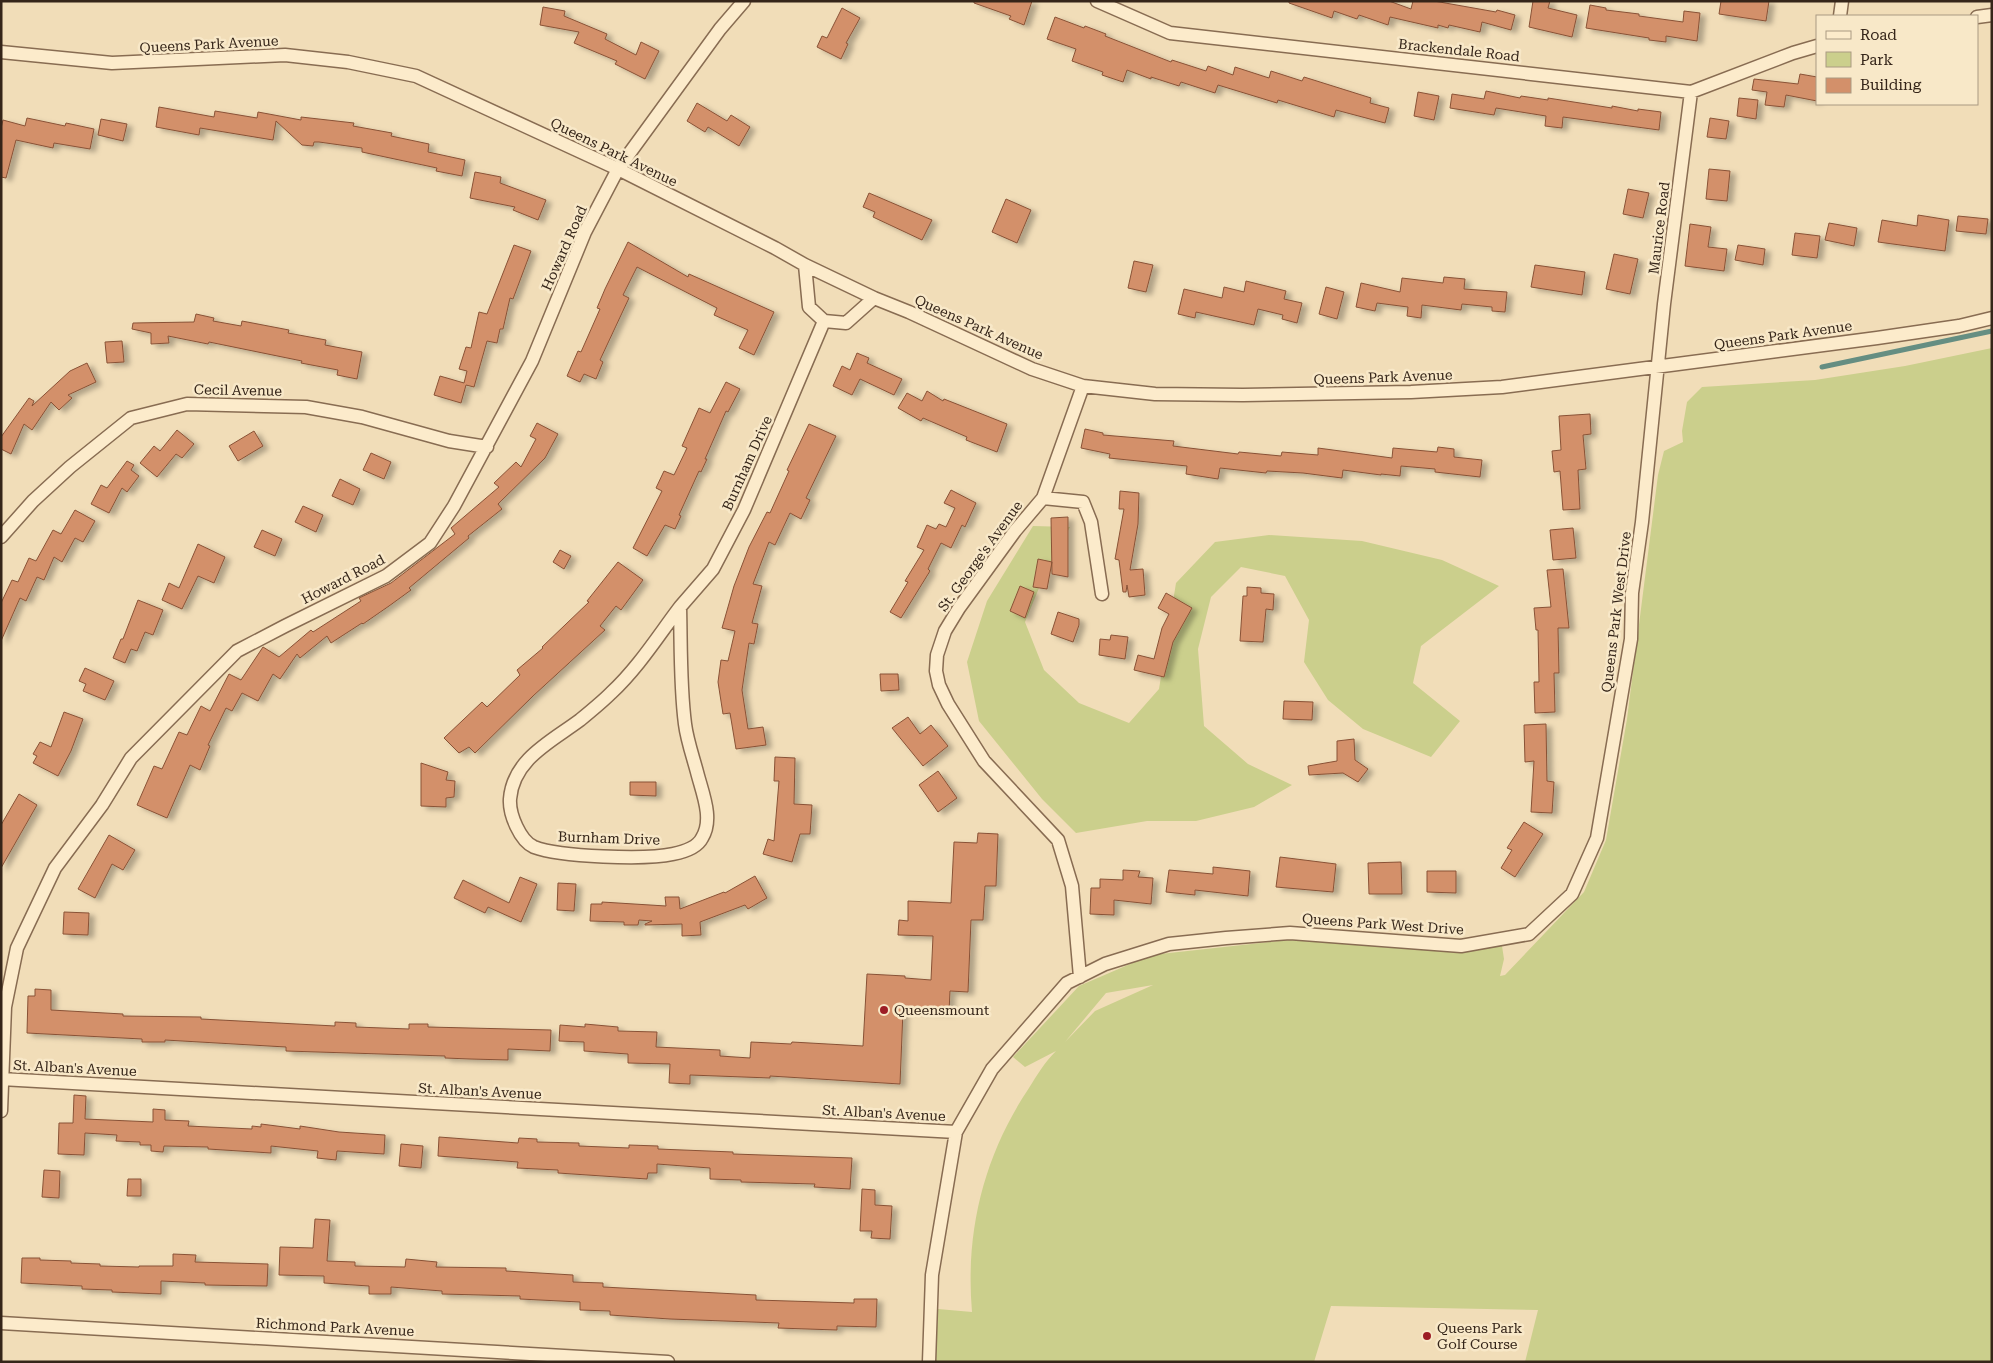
<svg xmlns="http://www.w3.org/2000/svg" width="1993" height="1363" font-family="'Roboto Serif',serif">
<style>
.green{fill:#cbcf8c;fill-rule:evenodd}
.lines{fill:none;stroke-linecap:round;stroke-linejoin:round}
.stream{stroke:#658e82;stroke-width:5}
.building{fill:#d3906a;stroke:#895236;filter:url(#shadow)}
.street-casing{stroke:#886c52;stroke-width:15}
.street{stroke:#fcebcb;stroke-width:12}
.poi-dot{fill:#9c1d25;stroke:#f8e8c8;stroke-width:2}
.labels{text-anchor:middle;dominant-baseline:central;stroke-width:5;stroke-linejoin:round;paint-order:stroke}
.street-label{font-size:14px;fill:#352519;stroke:#f8e8c8}
.poi-label{font-size:14px;fill:#352519;stroke:#f8e8c8;text-anchor:start}
</style>
<defs>
<filter id="shadow"><feDropShadow dx="5.5" dy="3" stdDeviation="2.5" flood-color="#0004"/></filter>
</defs>
<rect width="100%" height="100%" fill="#f1ddb8"/>
<path class="green" d="M1992,348v1014h-467l13,-52 -207,-4 -17,56h-379l3,-53 34,3c-7,-81 12,-157 57,-224 8,-13 16,-26 27,-37l-31,16 -12,-10 66,-71 72,-31 138,-15 169,12 44,-6 2,13 -4,17 5,-1 79,-83 22,-52 21,-121 31,-244 6,-24 19,-9 -1,-11 5,-29 15,-15 113,-7 90,-14zM1153,985l-58,26 -30,31 41,-49z
M1033,526l37,1 -24,44 -21,51 19,48 35,33 50,20 30,-34 17,-106 39,-41 54,-7 93,6 80,19 57,26 -78,60 -8,37 47,38 -29,36 -68,-28 -35,-29 -24,-38 5,-42 -24,-44 -44,-9 -30,30 -13,52 6,77 44,38 44,21 -38,22 -58,14h-49l-71,12 -34,-34 -63,-78 -12,-59 20,-61z"/>
<g class="lines">
<path class="stream" d="M1822,367l170,-36"/>
</g>
<path class="building" d="M974,1h58l-8,24 -15,-6 2,-3 -37,-13z
M1289,1h100l22,8 2,-8h21l62,11 1,-2 18,5 -4,15 -29,-8 -2,10 -31,-7 -1,3 -10,-3v3l-48,-11 -2,8 -29,-10 -2,4 -23,-8 -2,7 -43,-15z
M1533,1h17l-2,7 29,7 -5,22 -43,-10z
M1721,1h48l-3,20 -47,-7z
M1590,5l16,3v2l33,4v2l44,6 1,-11 16,2 -3,28 -31,-5v6l-17,-2v-2l-63,-10z
M543,7l22,4 -1,5 43,18 -2,5 31,16 5,-13 18,9 -14,28 -30,-15 2,-3 -43,-18 5,-11 -39,-7z
M842,8l18,10 -14,25 2,1 -7,15 -24,-12 5,-11 5,2z
M1055,17l29,11 1,-2 21,8 -1,2 66,26 1,-2 34,11 2,-5 25,9 2,-8 34,11 2,-7 31,10 2,-4 67,21 -1,5 19,5 -4,15 -49,-13 -2,7 -56,-17 -1,3 -59,-18 -3,8 -34,-11 -2,4 -28,-9v2l-24,-9 -4,12 -21,-7 1,-3 -31,-11 4,-12 -29,-10z
M1800,74l17,3v24l-31,-6 -2,12 -19,-2 2,-13 -15,-2 2,-11 44,5z
M1486,91l34,7 1,-2 27,4v-2l64,10v-2l26,5v-2l23,3 -2,18 -96,-13 -1,11 -17,-2 1,-10 -50,-8 -2,7 -44,-7 2,-14 32,5z
M1418,92l21,4 -5,24 -20,-4z
M1739,98l19,2 -2,19 -19,-3z
M697,103l30,18 4,-6 19,12 -11,19 -31,-19 -3,5 -18,-11z
M159,107l55,10 1,-6 42,7 1,-6 43,8v-3l53,6 -1,3 39,7 -1,3 38,8 -1,8 37,8 -3,16 -26,-5 1,-3 -75,-16v-4l-43,-6h-5l-1,4 -11,-1 -26,-24 -3,19 -73,-12 -1,7 -43,-8z
M27,118l38,8 1,-3 28,6 -4,20 -36,-6 -1,5 -37,-8 -10,38 -5,-1v-49l2,-8 22,6z
M1710,118l19,3 -3,18 -19,-2z
M101,119l26,5 -4,17 -25,-6z
M1709,169l21,2 -3,30 -21,-2z
M475,172l26,5 -1,6 46,17 -8,20 -25,-10 2,-3 -45,-9z
M1628,189l21,4 -6,25 -20,-4z
M869,193l63,27 -10,20 -49,-23 2,-5 -12,-5z
M1006,199l25,11 -14,33 -25,-11z
M1918,215l31,5 -4,31 -67,-9 4,-22 35,6z
M1958,216l30,3 -2,15 -30,-3z
M1829,223l28,5 -3,18 -29,-6z
M1690,224l21,3 -3,20 19,2 -3,22 -39,-5z
M1795,233l25,3 -3,22 -25,-3z
M628,242l60,35 1,-3 85,38 -20,43 -15,-7 9,-18 -34,-15 3,-7 -80,-41 -14,28 6,3 -29,62 3,2 -7,17 -12,-5 -4,8 -13,-6 11,-25 3,1 19,-43 -3,-1 8,-19z
M514,245l17,6 -18,48 -3,-1 -7,31h-3l-3,14 -10,-2 -13,46 -8,-2 -5,18 -27,-8 6,-19 24,7 3,-12 -8,-2 7,-22 5,1 8,-36 8,2z
M1738,245l27,4 -2,16 -28,-5z
M1614,254l24,5 -8,35 -24,-5z
M1134,261l19,4 -7,27 -18,-4z
M1535,265l50,7 -3,23 -51,-8z
M1444,277l21,2 -1,10 43,3 -2,20 -13,-1v-4l-30,-3 -1,6 -39,-5 -1,13 -14,-2 1,-9 -31,-4 -2,8 -19,-4 5,-24 39,9 2,-14 41,5z
M1246,281l40,10 -2,8 18,4 -5,20 -15,-4 1,-4 -25,-6 -4,16 -58,-13 -1,6 -17,-4 6,-25 38,9 2,-11 20,5z
M1326,287l18,5 -7,27 -18,-5z
M196,314l18,4 -1,3 28,5 1,-5 47,9 -1,3 38,7 -1,5 37,7 -5,27 -20,-4 1,-5 -37,-7 1,-2 -93,-19 -1,2 -40,-8 1,7 -18,1v-11l-19,-4 1,-6 61,-1z
M122,341l2,21 -17,1 -2,-21z
M857,353l12,5 -2,5 35,16 -8,16 -34,-16 -8,16 -19,-9 9,-20 8,4z
M87,363l9,19 -28,13 4,3 -13,12 -8,-8 -19,28 -8,-6 -13,30 -10,-5v-12l28,-39 5,3 -2,5 38,-35z
M726,382l14,7 -12,23 -2,-1 -21,48h2l-6,13 -2,-1 -20,44 2,1 -6,13 -10,-4 -18,31 -14,-8 29,-57 -6,-3 8,-17 10,4 13,-27 -5,-2 17,-38 11,5z
M927,391l16,10 1,-2 63,25 -10,28 -31,-12 1,-3 -44,-19 -2,3 -23,-13 9,-15 15,8z
M1590,414l1,20 -8,1 3,34 -8,1 2,39 -17,1 -3,-39 -6,1 -2,-21 9,-1 -2,-34z
M537,423l21,11 -13,24 -47,46 4,5 -34,27 1,2 -60,50 2,2 -22,16 -26,18 -1,-1 -31,20 -4,-7 -27,22 -3,-4 -17,25 -7,-5 -15,27 -16,-8 -10,18 -6,-3 -18,37 2,1 -10,24 -10,-5 -23,53 -30,-13 17,-39 8,3 17,-37 8,3 14,-29 9,5 19,-37 12,6 22,-33 16,10 32,-27 2,2 48,-31 -2,-3 32,-15 64,-49 -4,-6 48,-41 -5,-4 22,-21 5,5 15,-28 -6,-3z
M809,424l27,12 -30,62 4,2 -9,19 -11,-6 -15,32 -6,-3 -16,42 9,2 -10,37 6,1 -4,20 -5,-1 -7,47 6,39 15,-2 3,18 -30,4 -6,-36 -7,1 -5,-32 3,-22 7,1 7,-30 -13,-3 12,-42 15,-39 18,-35 3,1 19,-42 -2,-1z
M1085,429l18,4v2l71,6 -1,5 65,8 1,-2 42,4 1,-4 36,3v-7l74,10 1,-10 44,4 1,-5 16,2v8l28,3 -2,17 -45,-5v-3l-34,-3 -1,10 -19,-2v1l-38,-5 -1,8 -39,-5 -36,-2 -1,2 -46,-5 -2,11 -32,-5 1,-8 -78,-8 1,-4 -29,-6z
M177,430l17,14 -12,14 -6,-4 -19,23 -17,-14 14,-17 6,5z
M254,431l9,15 -25,15 -9,-15z
M371,453l20,9 -7,17 -21,-9z
M127,461l7,4 -3,5 8,6 -12,16 -5,-4 -13,25 -18,-9 10,-19 6,3z
M340,479l20,10 -7,16 -21,-9z
M951,490l25,13 -11,24 -3,-2 -11,23 -10,-5 -13,26 2,2 -29,47 -11,-6 18,-30 -3,-1 19,-31 -7,-3 10,-22 9,4 3,-5 7,3 9,-19 -11,-5z
M1120,491l19,2 -1,31 -8,46 13,-1 2,26 -16,2 -2,-12 -1,7h-3l-4,-32 -4,-1 9,-50h-5z
M303,506l20,9 -7,17 -21,-10z
M75,510l20,11 -12,21 -8,-4 -13,24 -8,-5 -10,23 -7,-3 -11,24 -6,-3 -19,43v-38l11,-23 6,2 11,-24 7,3 17,-31 8,4z
M1068,517v60l-16,-3 -1,-56z
M1573,528l3,30 -23,2 -3,-30z
M262,530l20,9 -7,17 -21,-9z
M198,544l27,13 -11,26 -16,-7 -16,33 -20,-9 7,-17 10,5z
M560,550l11,6 -7,13 -11,-7z
M1038,559l14,3 -5,27 -14,-2z
M618,562l25,18 -22,30 -5,-4 -16,20 5,4 -72,66 -58,57 -6,-6 -10,6 -15,-15 38,-36 5,5 33,-32 -3,-5 26,-22 -1,-1 47,-45 -2,-1z
M1563,569l6,59h-11l1,45h-5l1,39 -20,1 -1,-31h5l-1,-52h-2l-2,-22 17,-1 -4,-37z
M1020,586l14,6 -9,26 -15,-7z
M1247,587l14,1v5l13,1 -1,16 -7,-1 -3,33 -23,-1 3,-45h4z
M1166,593l26,15 -19,34 -9,35 -30,-7 4,-15 16,4 8,-31 7,-14 -11,-6z
M138,600l25,10 -10,25 -8,-3 -8,19 -6,-2 -6,14 -12,-5 8,-19h2z
M1058,612l21,7v6l-6,17 -22,-8z
M1111,635l17,2 -3,22 -26,-4 1,-16 10,1z
M85,668l29,13 -9,19 -22,-9 3,-7 -7,-3z
M880,674h18l1,16 -18,1z
M1284,701l29,1 -1,18 -29,-1z
M64,712l19,7 -12,32 -13,25 -25,-13 4,-7 -4,-2 7,-12 11,5z
M908,717l12,17 11,-9 17,21 -25,20 -31,-38z
M1546,724l1,57 7,1 -2,31 -21,-1 3,-51 -9,1 -1,-37z
M1354,739l1,21 13,9 -10,13 -15,-9 -34,2 -1,-9 29,-5v-20z
M775,757l20,1 -1,46 18,1 -2,29h-10l-8,28 -29,-8 5,-15 6,2 5,-60h-5z
M421,763l27,9 -2,8 9,1 -1,16 -8,1v9l-25,-1z
M938,771l19,27 -19,14 -19,-27z
M630,782h26v14l-26,-1z
M19,794l18,11 -36,63v-43z
M1524,822l19,12 -28,43 -14,-9 11,-18 -5,-2z
M978,833l20,1 -2,52h-11l-2,34h-12l-3,72 -18,-1 -1,21 -46,-2 -3,74 -130,-8v2l-80,-3v9l-21,-1 1,-19 -42,-1v-9l-44,-3v-9l-25,-1 1,-16 25,2v-3l33,3v4l39,1 -1,15 64,3v6l30,2 1,-16 40,2 1,-2 71,4 4,-72 38,2v2l26,2 2,-44 -35,-1 1,-15 9,1v-20l43,2 3,-61 23,1z
M109,835l26,15 -12,20 -11,-6 -17,34 -17,-9z
M1280,857l56,7 -3,28 -57,-5z
M1401,862l1,32h-33l-1,-31z
M1213,867l37,4 -2,25 -53,-6v5l-29,-3 3,-22 44,4z
M1123,870l17,1 -2,6 15,1 -2,26 -37,-4v15l-24,-1 1,-26h9v-9l23,1z
M1427,871h29v22l-29,-1z
M755,876l12,22 -19,11 -3,-4 -45,17 1,13 -19,1v-12l-37,1v-1l7,-3 -13,-1 -1,5h-14v-3l-34,-1 1,-17h11v-2l64,4 -1,-9h14l1,12 44,-17 1,1z
M520,877l17,7 -16,38 -33,-15 -3,6 -31,-15 9,-18 46,23z
M558,883l18,1 -2,27 -17,-1z
M64,912l25,1 -1,22 -25,-1z
M35,989l16,1v20l72,4v2l78,1v2l134,7v-4l21,1v4l53,2v-5h19v3l123,3 -1,21 -42,-2v11l-38,-1 -25,-1v-2l-159,-5v-4l-121,-7v2h-23v-3l-115,-6 1,-37h7z
M74,1095l12,1 -1,23 68,3v-13l12,1v10l24,1 -1,5 64,3v-3l9,1v-3l39,5v-3l39,6 46,3 -1,19 -47,-3 -1,9 -19,-2 1,-7 -47,-5v7l-63,-4v-2l-44,-1 -1,6 -12,-1v-6h-11v-3l-24,-1 1,-6 -32,-2 -1,22 -26,-1 1,-31h14z
M439,1137l79,6 1,-5 18,1v3l42,1v3l50,2v-3l29,1v3l75,3v2l119,4 -2,31 -36,-2 1,-3 -74,-2v-2l-31,-1v-11l-53,-4v9h-9l-1,6 -89,-6v-3l-41,-2 1,-6 -80,-6z
M401,1144l22,2 -2,22 -22,-2z
M44,1170l16,1 -1,27 -17,-1z
M128,1179h13v17h-14z
M862,1189l13,1v15l17,1 -2,33 -19,-1 1,-7h-12z
M315,1219l15,1 -3,41 28,1v4l50,1 1,-8 31,3 -1,5 70,1v3l67,4v7l30,1v4l153,8v5l98,3v-4h23l-1,28 -39,-1v4l-59,-2 1,-5 -109,-4 -60,-4v-4l-30,-1v-8l-60,-3v-3l-78,-2v-3l-51,-4v7h-22v-8l-45,-3v-7l-45,-1 1,-28 33,1z
M173,1254l23,1 -1,7 73,2 -1,22 -62,-1v-2l-44,-2v13l-49,-2v-2l-30,-1v-3l-61,-3 1,-25h18v2l31,1v2l29,1v2l39,1v-1h34z"/>
<g class="lines">
<defs>
<path id="street" d="M1097,1l73,32 521,59 102,-39 24,-7
M1840,16l2,-15
M1977,17l15,-2
M1,52l111,11 173,-8 63,7 68,14 202,93 157,79 30,17 69,33 35,14 123,57 51,17 72,8 88,1 168,-3 91,-5 375,-49 82,-12 33,-8
M805,265l4,42 15,14 22,2 28,-25
M1043,498l40,4 8,20 11,72
M1,537l32,-36 37,-34 61,-49 56,-14 119,3 56,10 87,24 38,6
M680,607c-22,29 -42,61 -69,86 -9,9 -20,18 -31,27 -28,21 -67,39 -70,79 -1,15 10,42 24,48 26,10 112,13 139,7 10,-2 24,-6 29,-16 12,-19 0,-46 -5,-66 -4,-15 -10,-32 -12,-48 -5,-38 -4,-78 -5,-117l33,-38 31,-59 80,-189
M1080,977l-8,-91 -14,-46 -74,-79 -36,-57 -9,-19 -3,-14 1,-16 8,-24 14,-23 56,-77 28,-33 40,-112
M1,1079l955,53
M1,1111l4,-104 12,-59 38,-80 47,-63 29,-47 106,-107 48,-25 101,-50 44,-33 24,-37 78,-145 53,-129 33,-63 102,-140 24,-28
M1,1323l667,39
M929,1362l3,-87 24,-143 36,-63 75,-86 38,-19 64,-20 57,-6 64,-5 171,13 68,-12 43,-40 25,-56 34,-199 1,-46 10,-71 22,-218 27,-212"/>
</defs>
<use href="#street" class="street-casing"/>
<use href="#street" class="street"/>
</g>
<g class="poi-dot">
<circle cx="884" cy="1010" r="5"/>
<circle cx="1427" cy="1336" r="5"/>
</g>
<g class="labels">
<g class="street-label">
<text transform="translate(209 44) rotate(-3)">Queens Park Avenue</text>
<text transform="translate(1459 50) rotate(6)">Brackendale Road</text>
<text transform="translate(614 152) rotate(26)">Queens Park Avenue</text>
<text transform="translate(1659 228) rotate(-83)">Maurice Road</text>
<text transform="translate(564 248) rotate(-66)">Howard Road</text>
<text transform="translate(979 327) rotate(24)">Queens Park Avenue</text>
<text transform="translate(1783 335) rotate(-8)">Queens Park Avenue</text>
<text transform="translate(1383 377) rotate(-2)">Queens Park Avenue</text>
<text transform="translate(238 390) rotate(1)">Cecil Avenue</text>
<text transform="translate(747 463) rotate(-66)">Burnham Drive</text>
<text transform="translate(980 556) rotate(-54)">St. George's Avenue</text>
<text transform="translate(343 579) rotate(-27)">Howard Road</text>
<text transform="translate(1616 612) rotate(-83)">Queens Park West Drive</text>
<text transform="translate(609 838) rotate(2)">Burnham Drive</text>
<text transform="translate(1383 924) rotate(4)">Queens Park West Drive</text>
<text transform="translate(75 1068) rotate(3)">St. Alban's Avenue</text>
<text transform="translate(480 1091) rotate(3)">St. Alban's Avenue</text>
<text transform="translate(884 1113) rotate(3)">St. Alban's Avenue</text>
<text transform="translate(335 1327) rotate(3)">Richmond Park Avenue</text>
</g>
<g class="poi-label">
<text x="894" y="1010">Queensmount</text>
<text x="1437" y="1328">Queens Park<tspan x="1437" dy="16">Golf Course</tspan></text>
</g>
</g>
<rect width="1993" height="1363" fill="none" stroke="#352519" stroke-width="5"/>
<rect x="1816" y="15" width="162" height="90" fill="#f8e8c8" stroke="#aa9a82"/>
<rect x="1826" y="31" width="25" height="8" fill="#fcebcb" stroke="#aa9a82"/>
<text x="1860" y="40" font-size="15" fill="#352519">Road</text>
<rect x="1826" y="52" width="25" height="15" fill="#cbcf8c" stroke="#aa9a82"/>
<text x="1860" y="65" font-size="15" fill="#352519">Park</text>
<rect x="1826" y="78" width="25" height="15" fill="#d3906a" stroke="#aa9a82"/>
<text x="1860" y="90" font-size="15" fill="#352519">Building</text>
</svg>
